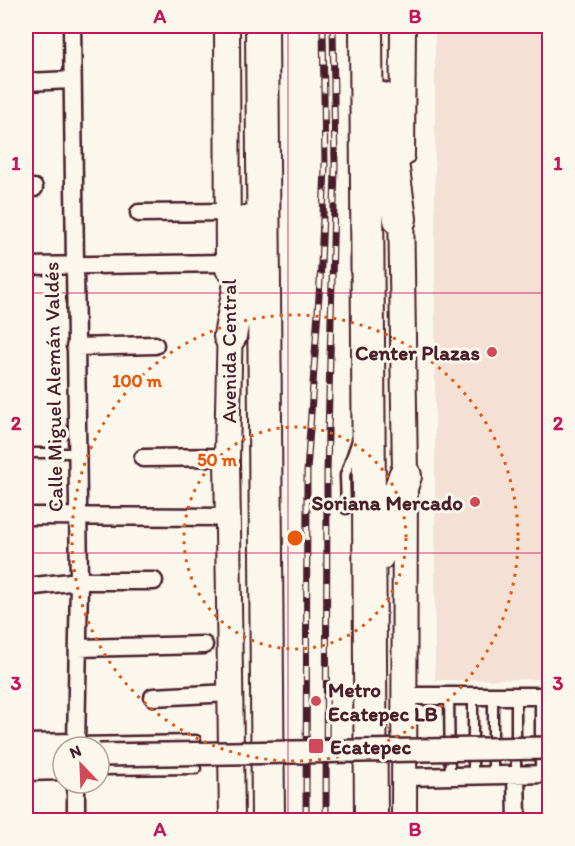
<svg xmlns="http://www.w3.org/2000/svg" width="575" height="846" font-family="Itim,sans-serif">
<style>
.built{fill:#f4e0d4}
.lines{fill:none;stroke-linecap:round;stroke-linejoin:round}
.service-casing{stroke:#4a1f2b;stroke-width:13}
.minor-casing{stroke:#4a1f2b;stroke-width:21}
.tertiary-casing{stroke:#4a1f2b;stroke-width:26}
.secondary-casing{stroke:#4a1f2b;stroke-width:28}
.motorway-casing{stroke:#4a1f2b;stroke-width:36}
.service{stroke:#fbf7ec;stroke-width:8}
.minor{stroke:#fbf7ec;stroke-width:16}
.tertiary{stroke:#fbf7ec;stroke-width:21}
.secondary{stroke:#fbf7ec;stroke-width:24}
.motorway{stroke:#fbf7ec;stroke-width:32}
.rail-casing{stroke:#4a1f2b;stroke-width:7}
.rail{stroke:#fbf7ec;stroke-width:4.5;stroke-dasharray:14;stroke-linecap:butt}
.tertiary-bridge-casing{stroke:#4a1f2b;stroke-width:26;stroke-linecap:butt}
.tertiary-bridge{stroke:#fbf7ec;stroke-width:21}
.grid{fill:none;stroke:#c2185b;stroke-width:1.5;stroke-opacity:0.55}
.ring{fill:none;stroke:#e8590c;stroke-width:3;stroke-dasharray:3 6}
.poi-dot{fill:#d1495b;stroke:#fbf7ec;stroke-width:2}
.labels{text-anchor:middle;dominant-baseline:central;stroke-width:6;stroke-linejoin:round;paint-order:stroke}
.street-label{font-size:21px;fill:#4a1f2b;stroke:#fbf7ec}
.poi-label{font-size:21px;font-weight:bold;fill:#4a1f2b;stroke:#fbf7ec;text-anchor:end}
.centre{fill:#e8590c;stroke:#fbf7ec;stroke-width:3}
.ring-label{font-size:18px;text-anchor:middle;font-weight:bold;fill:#e8590c;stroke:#fbf7ec;stroke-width:6;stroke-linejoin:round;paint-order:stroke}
.neatline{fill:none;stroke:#c2185b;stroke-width:2}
.grid-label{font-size:20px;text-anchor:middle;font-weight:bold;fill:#c2185b}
</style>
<rect width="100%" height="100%" fill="#fbf7ec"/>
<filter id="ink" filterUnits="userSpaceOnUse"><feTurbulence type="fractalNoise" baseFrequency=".0167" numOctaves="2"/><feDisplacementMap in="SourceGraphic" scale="12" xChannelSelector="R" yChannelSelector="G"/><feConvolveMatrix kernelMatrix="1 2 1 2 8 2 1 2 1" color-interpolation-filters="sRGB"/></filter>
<g filter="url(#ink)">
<path class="built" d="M435,26h114v653l-114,1z"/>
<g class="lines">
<defs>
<path id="service" d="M26,453h50
M346,509l-1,-34 11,-32
M449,696l1,80
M473,696v79
M493,696v79
M516,696v78
M540,697v77
M76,742l120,-2
M99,770l97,-1"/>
<path id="minor" d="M72,26l7,555 -3,166
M26,82l46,-2
M26,188h8
M139,213l89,-1
M26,266l202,-3
M75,347l80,-2
M143,458l84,-1
M26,516l202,1
M26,587l53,-6h75
M78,648l126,-3
M404,696h146
M153,697l77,-4
M26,743l50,-1
M26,772l37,-1
M516,774l1,46
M403,777l147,-3
M76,783v37"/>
<path id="tertiary" d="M26,756h37"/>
<path id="secondary" d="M227,26l1,243
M402,155l1,-129
M401,202l4,274 -1,344
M230,319l-3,138 5,363"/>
<path id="motorway" d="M262,26l6,794
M366,26l5,794
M383,99l17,120
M230,336l10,-52 5,-62
M378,555l27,-79"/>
</defs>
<use href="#service" class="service-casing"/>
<use href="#minor" class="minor-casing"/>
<use href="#tertiary" class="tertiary-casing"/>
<use href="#secondary" class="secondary-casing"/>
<use href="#motorway" class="motorway-casing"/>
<use href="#service" class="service"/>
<use href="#minor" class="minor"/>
<use href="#tertiary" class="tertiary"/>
<use href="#secondary" class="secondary"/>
<use href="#motorway" class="motorway"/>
<defs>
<path id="rail" d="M306,820l1,-348 14,-206 4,-100 -2,-140
M326,820l1,-348 8,-305 -2,-141"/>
</defs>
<use href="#rail" class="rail-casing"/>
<use href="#rail" class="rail"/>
<defs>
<path id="tertiary-bridge" d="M99,755l451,-7"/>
</defs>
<use href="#tertiary-bridge" class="tertiary-bridge-casing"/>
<use href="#tertiary-bridge" class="tertiary-bridge"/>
</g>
</g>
<path class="grid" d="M288,26v794M26,293h524M26,553h524"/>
<g class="ring">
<circle cx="295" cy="538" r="111"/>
<circle cx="295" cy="538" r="223"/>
</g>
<g class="poi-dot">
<circle cx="492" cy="352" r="6"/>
<circle cx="475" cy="502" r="6"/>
<circle cx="316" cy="701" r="6"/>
<rect x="308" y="738" width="16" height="16" rx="3"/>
</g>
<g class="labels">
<g class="street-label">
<text transform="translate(228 351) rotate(-90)">Avenida Central</text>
<text transform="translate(53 387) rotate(-91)">Calle Miguel Alemán Valdés</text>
</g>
<g class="poi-label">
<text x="480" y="352">Center Plazas</text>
<text x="463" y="502">Soriana Mercado</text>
<text x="328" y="689" text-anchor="start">Metro<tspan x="328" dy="24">Ecatepec LB</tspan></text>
<text x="330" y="746" text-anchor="start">Ecatepec</text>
</g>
</g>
<circle cx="295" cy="538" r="9" class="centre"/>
<g class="ring-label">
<text x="137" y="387">100 m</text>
<text x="217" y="466">50 m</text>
</g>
<rect width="575" height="846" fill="none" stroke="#fbf7ec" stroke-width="66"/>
<g transform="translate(81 765) rotate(337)"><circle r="28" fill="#fbf7ec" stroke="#b4a19f" stroke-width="1.5"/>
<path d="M0-4.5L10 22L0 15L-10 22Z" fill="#d1495b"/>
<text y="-9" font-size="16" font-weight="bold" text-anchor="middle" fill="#4a1f2b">N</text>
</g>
<rect x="33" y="33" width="509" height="780" class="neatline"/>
<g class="grid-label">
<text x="160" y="23">A</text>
<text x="415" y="23">B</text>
<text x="16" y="170">1</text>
<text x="558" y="170">1</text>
<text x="16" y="430">2</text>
<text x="558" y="430">2</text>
<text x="16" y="690">3</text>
<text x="558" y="690">3</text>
<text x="160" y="836">A</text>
<text x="415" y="836">B</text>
</g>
</svg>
